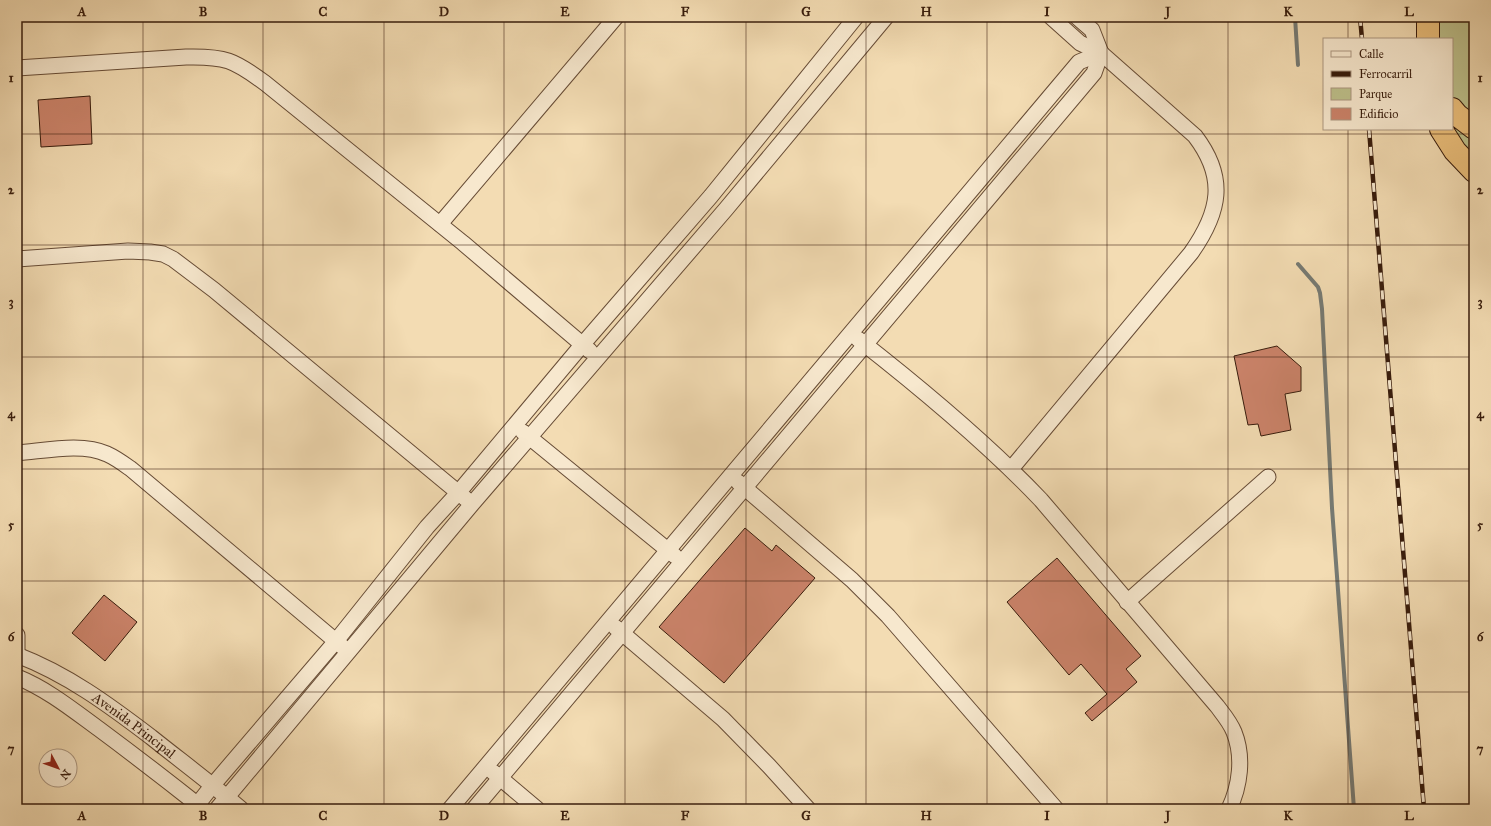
<svg xmlns="http://www.w3.org/2000/svg" width="1491" height="826" font-family="'IM FELL Great Primer',serif">
<style>
.green{fill:#bdc08b;stroke:#7a6e4c}
.lines{fill:none;stroke-linecap:round;stroke-linejoin:round}
.stream{stroke:#767a73;stroke-width:4}
.building{fill:#cb836a;stroke:#381c0c}
.minor-casing{stroke:#674c36;stroke-width:17}
.motorway-casing{stroke:#381c0c;stroke-width:24}
.minor{stroke:#f7e8ce;stroke-width:15}
.motorway{stroke:#eabe7a;stroke-width:22}
.rail-casing{stroke:#381c0c;stroke-width:4.5}
.rail{stroke:#f7e8ce;stroke-width:3;stroke-dasharray:9;stroke-linecap:butt}
.grid{fill:none;stroke:#381c0c;stroke-width:1;stroke-opacity:0.55}
.labels{text-anchor:middle;dominant-baseline:central;stroke-width:3;stroke-linejoin:round;paint-order:stroke}
.street-label{font-size:14px;fill:#381c0c;stroke:#f7e8ce}
.neatline{fill:none;stroke:#381c0c;stroke-width:1.5}
.grid-label{font-size:13px;text-anchor:middle;font-weight:bold;fill:#381c0c}
</style>
<rect width="100%" height="100%" fill="#f3dcb3"/>
<filter id="stains"><feTurbulence type="fractalNoise" baseFrequency=".005" numOctaves="4"/><feColorMatrix values="0 0 0 0 .2 0 0 0 0 .09 0 0 0 0 .02 0 0 0 .5 -.17"/></filter>
<radialGradient id="worn" r=".72"><stop offset=".6" stop-color="#630" stop-opacity="0"/><stop offset="1" stop-color="#630" stop-opacity=".3"/></radialGradient>
<path class="green" d="M1434,17h40v104l-22,-21v-61h-18z
M1452,120l22,15v26l-22,-32z"/>
<g class="lines">
<path class="stream" d="M1295,17l3,48
M1298,264l20,23 2,6 2,16 10,199 22,301"/>
</g>
<path class="building" d="M90,96l2,48 -51,3 -3,-47z
M1277,346l24,21v24l-16,3 6,36 -30,6 -3,-12 -10,1 -14,-69z
M745,528l27,23 4,-6 39,33 -91,105 -65,-56z
M1057,558l84,98 -15,13 11,13 -45,39 -7,-8 22,-19 -26,-30 -12,11 -62,-73z
M104,595l33,27 -32,39 -33,-28z"/>
<g class="lines">
<defs>
<g id="minor">
<path d="M17,68l169,-11c39,-1 48,3 79,26l198,160 127,108"/>
<path d="M440,224l176,-207"/>
<path d="M17,259l111,-8 22,1 13,2 10,5 41,31 252,209"/>
<path d="M858,339c64,50 128,103 183,161l176,206c6,8 13,16 17,26 10,25 6,54 -5,77"/>
<path d="M523,432l152,124"/>
<path d="M17,453c27,-2 65,-11 90,1 9,4 17,10 24,15l213,179"/>
<path d="M1011,469l180,-216c29,-41 36,-75 4,-117l-94,-83 -21,-10 -29,-26"/>
<path d="M738,482l114,98 36,36 168,193"/>
<path d="M1127,602l141,-125"/>
<path d="M615,627l108,92 46,47 39,43"/>
<path d="M17,635v24"/>
<path id="s1" d="M17,655c50,19 92,50 134,82 30,24 61,47 90,72"/>
<path d="M17,677c30,12 56,33 82,52 35,26 70,53 104,80"/>
<path d="M493,772l44,37"/>
<path d="M197,805l15,-19 124,-145 91,-114 31,-34 124,-148 129,-149 145,-179"/>
<path d="M217,809l255,-305 254,-295 160,-192"/>
<path d="M450,809l629,-747 22,-9"/>
<path d="M474,809l620,-736 7,-20 -9,-23 -15,-13"/>
</g>
<path id="motorway" d="M1428,39v-22
M1452,109l5,6 17,13
M1441,129l14,22 19,20"/>
</defs>
<use href="#minor" class="minor-casing"/>
<use href="#motorway" class="motorway-casing"/>
<use href="#minor" class="minor"/>
<use href="#motorway" class="motorway"/>
<defs>
<path id="rail" d="M1360,17l2,22
M1369,129l55,680"/>
</defs>
<use href="#rail" class="rail-casing"/>
<use href="#rail" class="rail"/>
</g>
<path class="grid" d="M143,17v792M263,17v792M384,17v792M504,17v792M625,17v792M746,17v792M866,17v792M987,17v792M1107,17v792M1228,17v792M1348,17v22M1348,129v680M17,134h1457M17,245h1457M17,357h1457M17,469h1457M17,581h1457M17,692h1457"/>
<g class="labels">
<g class="street-label">
<text stroke="none"><textPath href="#s1" startOffset="137">Avenida Principal</textPath></text>
</g>
</g>
<rect width="1491" height="826" fill="none" stroke="#f3dcb3" stroke-width="44"/>
<rect x="1323" y="38" width="130" height="92" fill="#f7e8ce" stroke="#ab9680"/>
<rect x="1331" y="51" width="20" height="6" fill="#f7e8ce" stroke="#ab9680"/>
<text x="1359" y="58" font-size="12" fill="#381c0c">Calle</text>
<rect x="1331" y="71" width="20" height="6" fill="#381c0c" stroke="#ab9680"/>
<text x="1359" y="78" font-size="12" fill="#381c0c">Ferrocarril</text>
<rect x="1331" y="88" width="20" height="12" fill="#bdc08b" stroke="#ab9680"/>
<text x="1359" y="98" font-size="12" fill="#381c0c">Parque</text>
<rect x="1331" y="108" width="20" height="12" fill="#cb836a" stroke="#ab9680"/>
<text x="1359" y="118" font-size="12" fill="#381c0c">Edificio</text>
<g transform="translate(58 768) rotate(131)"><circle r="19" fill="#f7e8ce" stroke="#ab9680"/>
<path d="M0-3L7 15L0 10L-7 15Z" fill="#8f2418"/>
<text y="-6" font-size="11" font-weight="bold" text-anchor="middle" fill="#381c0c">N</text>
</g>
<rect x="22" y="22" width="1447" height="782" class="neatline"/>
<g class="grid-label">
<text x="82" y="16">A</text>
<text x="203" y="16">B</text>
<text x="323" y="16">C</text>
<text x="444" y="16">D</text>
<text x="565" y="16">E</text>
<text x="685" y="16">F</text>
<text x="806" y="16">G</text>
<text x="926" y="16">H</text>
<text x="1047" y="16">I</text>
<text x="1168" y="16">J</text>
<text x="1288" y="16">K</text>
<text x="1409" y="16">L</text>
<text x="11" y="82">1</text>
<text x="1480" y="82">1</text>
<text x="11" y="194">2</text>
<text x="1480" y="194">2</text>
<text x="11" y="306">3</text>
<text x="1480" y="306">3</text>
<text x="11" y="418">4</text>
<text x="1480" y="418">4</text>
<text x="11" y="529">5</text>
<text x="1480" y="529">5</text>
<text x="11" y="641">6</text>
<text x="1480" y="641">6</text>
<text x="11" y="753">7</text>
<text x="1480" y="753">7</text>
<text x="82" y="820">A</text>
<text x="203" y="820">B</text>
<text x="323" y="820">C</text>
<text x="444" y="820">D</text>
<text x="565" y="820">E</text>
<text x="685" y="820">F</text>
<text x="806" y="820">G</text>
<text x="926" y="820">H</text>
<text x="1047" y="820">I</text>
<text x="1168" y="820">J</text>
<text x="1288" y="820">K</text>
<text x="1409" y="820">L</text>
</g>
<rect width="100%" height="100%" filter="url(#stains)"/>
<rect width="100%" height="100%" fill="url(#worn)"/>
</svg>
